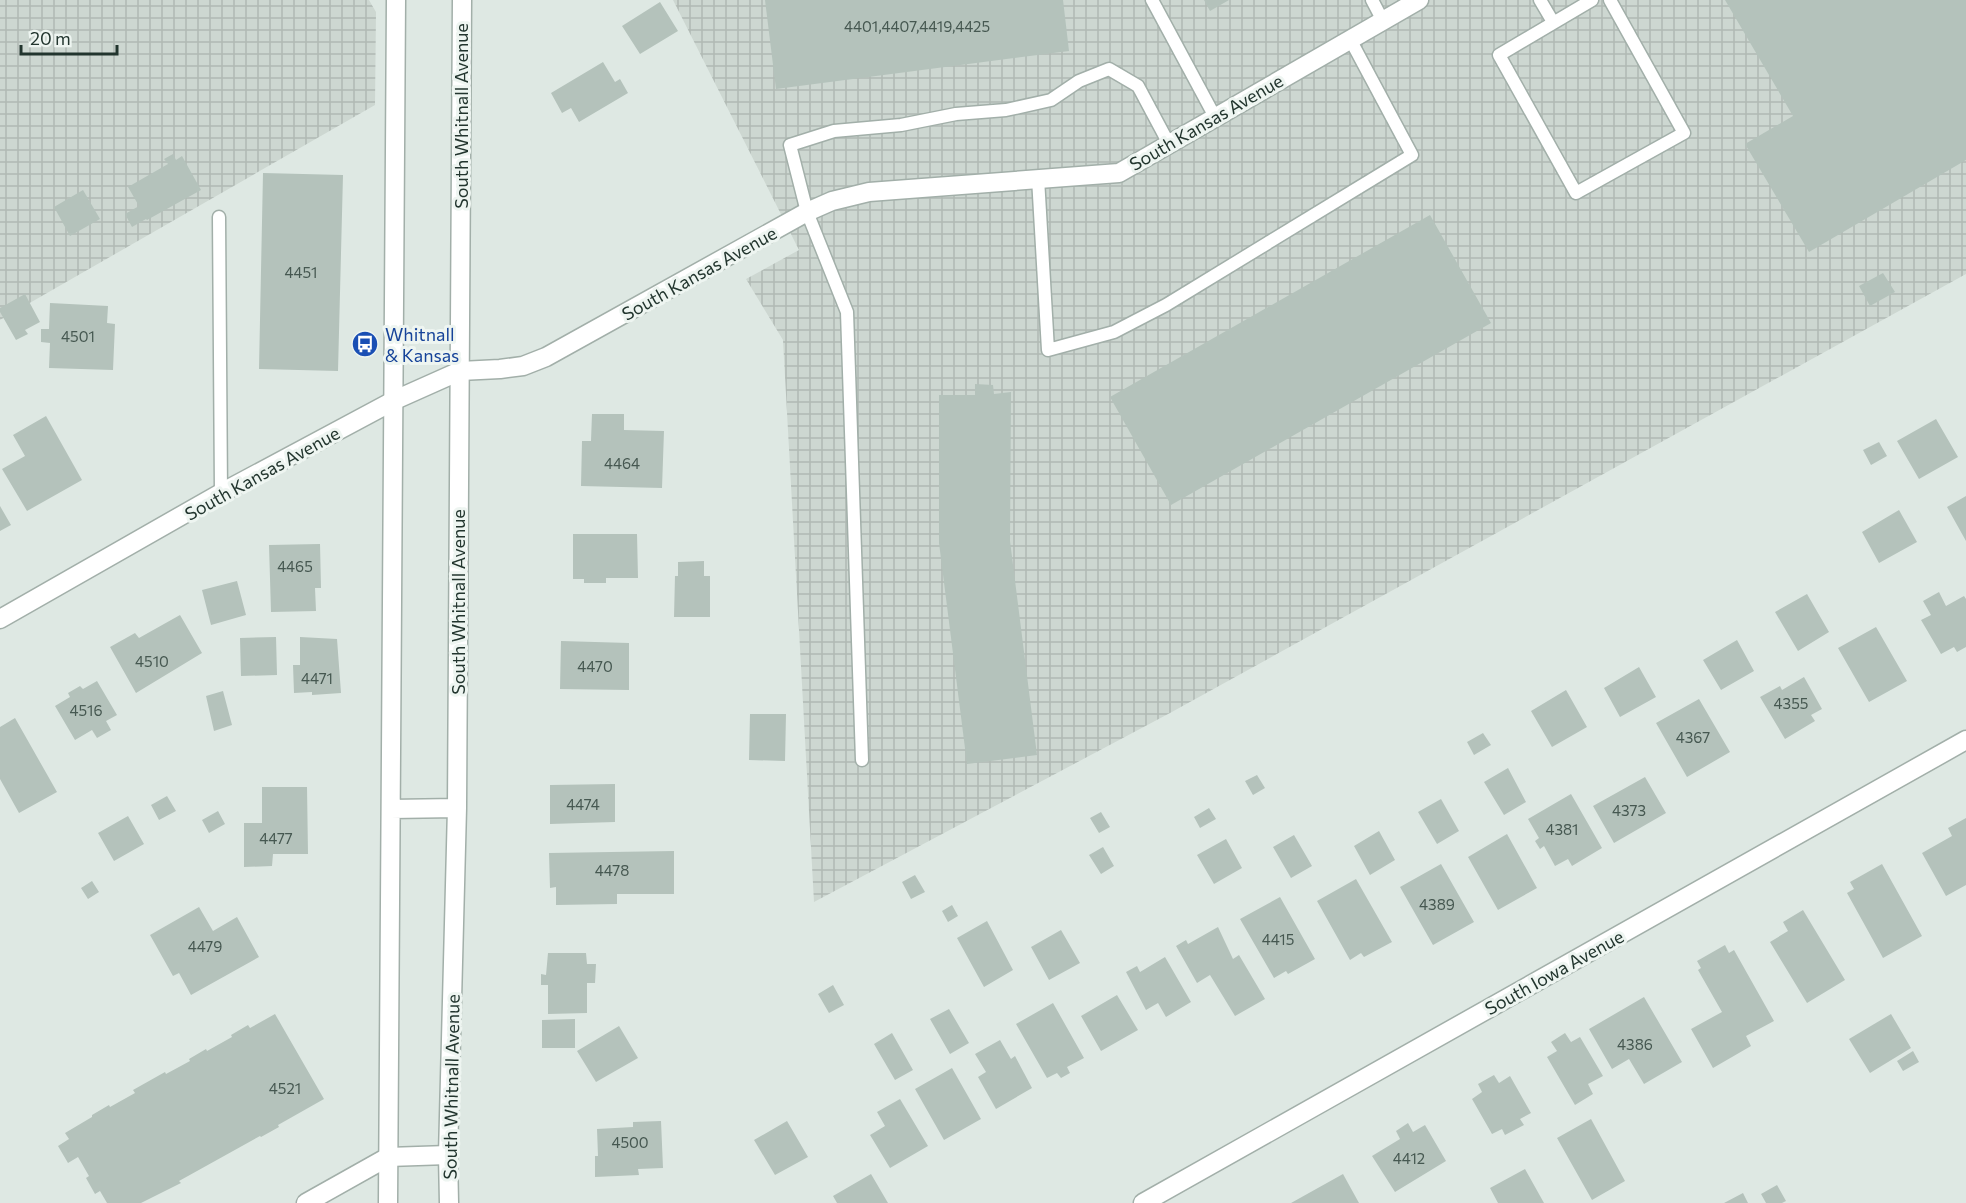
<svg xmlns="http://www.w3.org/2000/svg" width="1966" height="1203" font-family="Commissioner,sans-serif">
<style>
.industrial{fill:url(#industrial-grid)}
.building{fill:#b4c2bb}
.lines{fill:none;stroke-linecap:round;stroke-linejoin:round}
.service-casing{stroke:#a2afa9;stroke-width:15}
.minor-casing{stroke:#a2afa9;stroke-width:21}
.tertiary-casing{stroke:#a2afa9;stroke-width:21}
.service{stroke:#fff;stroke-width:12}
.minor{stroke:#fff;stroke-width:18}
.tertiary{stroke:#fff;stroke-width:18}
.labels{text-anchor:middle;dominant-baseline:central;stroke-width:6;stroke-linejoin:round;paint-order:stroke}
.number-label{font-size:15px;fill:#465851}
.street-label{font-size:18px;fill:#22352e;stroke:#eef5f1}
.transit-label{font-size:18px;fill:#164399;stroke:#eef5f1;text-anchor:start}
</style>
<defs>
<pattern id="industrial-grid" width="8" height="8" patternUnits="userSpaceOnUse" patternTransform="scale(1.5)"><rect width="8" height="8" fill="#cdd7d1"/><path d="M0 4h8M4 0v8" fill="none" stroke="#b0b9b4"/></pattern>
</defs>
<rect width="100%" height="100%" fill="#dee8e3"/>
<path class="industrial" d="M0,0h369l7,12 -1,93 -375,215z
M673,0h1293v274l-796,439 -356,189 -31,-562 -37,-61 53,-29z"/>
<path class="building" d="M765,0h298l6,51 -293,38z
M1204,0h25l-19,11z
M1725,0h241v160l-157,92 -64,-108 48,-28z
M660,2l18,29 -38,23 -18,-28z
M603,62l12,20 5,-3 8,14 -49,29 -8,-14 -9,5 -11,-20z
M173,154l3,6 6,-4 19,34 -54,30 -1,-1 -14,8 -7,-13 14,-8 -11,-19 40,-23 -4,-5z
M263,173l80,2 -5,196 -79,-2z
M83,190l17,29 -30,17 -16,-29z
M1430,215l61,108 -320,182 -61,-108z
M1883,273l12,19 -25,14 -11,-20z
M25,294l15,28 -15,8 3,4 -12,6 -16,-28v-4z
M50,303l58,3 -1,17 8,1 -2,46 -64,-2 1,-25 -9,-1v-13h8z
M975,384l18,1 1,9 17,-2 -1,149 27,214 -70,9 -28,-221v-148h36z
M592,414h32v16l40,1 -2,57 -81,-2 1,-45h9z
M46,416l36,64 -55,31 -25,-42 23,-13 -12,-21z
M1936,419l22,38 -39,22 -22,-38z
M1879,442l8,14 -16,9 -8,-15z
M1966,496v45l-19,-34z
M0,506l11,19 -11,6z
M1899,510l18,32 -38,21 -17,-31z
M573,534h64l1,44h-32v5h-22v-4h-11z
M320,544l1,44h-6l1,23 -45,1 -2,-67z
M704,561v15h6v41h-36l1,-41h3v-14z
M237,581l9,34 -35,10 -9,-35z
M1939,592l7,14 18,-10 2,3v48l-9,5 -3,-5 -13,7 -20,-34 10,-5 -8,-14z
M1807,594l22,38 -31,19 -23,-39z
M180,615l22,38 -66,40 -26,-46 25,-14 4,5z
M1876,627l31,54 -38,21 -31,-54z
M276,637l1,38 -36,1 -1,-38z
M300,637l37,2 4,54 -29,2v-3l-18,1 -1,-28h7z
M1737,640l17,31 -33,19 -18,-30z
M561,641l68,2v47l-69,-1z
M1639,667l17,30 -36,20 -16,-29z
M1804,677l18,32 -11,6 4,6 -30,18 -25,-42 20,-11 2,4z
M97,681l20,34 -11,6 5,9 -14,8 -5,-8 -17,10 -20,-34 15,-9 -2,-4 12,-7 3,3z
M1566,690l21,37 -35,20 -21,-36z
M223,691l9,34 -18,6 -8,-35z
M1699,699l31,53 -43,25 -31,-54z
M750,714h36l-1,47 -36,-1z
M15,718l42,74 -38,21 -19,-34v-52z
M1483,733l8,12 -17,10 -7,-13z
M1508,768l18,34 -22,13 -20,-33z
M1257,775l8,13 -12,7 -8,-14z
M1645,777l21,36 -52,30 -21,-37z
M615,784v38l-65,2v-39z
M262,787h45l1,67h-35l-1,12 -28,1v-44h18z
M1571,794l31,54 -30,18 -4,-7 -13,7 -11,-20 -4,3 -5,-8 4,-3 -11,-19z
M167,796l9,15 -17,9 -8,-15z
M1441,799l18,32 -22,13 -19,-32z
M1209,808l7,11 -16,9 -6,-11z
M218,811l7,13 -16,9 -7,-13z
M1101,812l9,15 -11,6 -9,-15z
M128,816l16,28 -30,17 -16,-28z
M1966,818v67l-20,11 -24,-43 30,-17 -4,-8z
M1379,831l16,29 -25,15 -16,-29z
M1507,834l30,54 -39,22 -30,-53z
M1294,835l18,31 -21,12 -18,-31z
M1226,839l16,29 -28,16 -17,-29z
M1103,847l11,19 -13,8 -12,-19z
M674,851v43h-57v10l-61,1v-18l-6,1 -1,-35z
M1441,864l33,58 -41,23 -33,-58z
M1882,864l40,72 -39,22 -36,-65 7,-4 -4,-7z
M915,875l10,17 -14,7 -9,-17z
M1356,879l36,63 -28,15 -3,-4 -11,7 -33,-59z
M92,881l7,11 -11,7 -7,-11z
M1280,897l35,62 -27,15 -2,-3 -12,7 -34,-59z
M952,905l6,11 -10,6 -6,-11z
M199,907l14,24 24,-14 22,40 -68,38 -12,-22 -6,3 -23,-41z
M1803,910l42,70 -38,23 -37,-61 18,-11 -5,-9z
M987,921l26,49 -29,17 -27,-49z
M1218,927l15,32 6,-4 26,44 -30,17 -25,-41 -13,8 -21,-37 10,-6 2,4z
M1061,930l19,33 -31,17 -18,-33z
M1725,945l4,8 5,-3 40,71 -28,15 5,10 -38,22 -22,-39 31,-17 -24,-42 3,-2 -4,-7z
M548,953h38l1,11h9l-1,19h-8v30l-39,1v-29h-7v-11l5,1z
M1165,957l26,45 -25,15 -8,-14 -12,7 -20,-38 11,-6 3,6z
M833,985l11,20 -15,8 -11,-19z
M1117,995l21,35 -37,21 -20,-35z
M1644,997l38,65 -38,22 -15,-25 -17,10 -23,-40z
M1053,1003l31,55 -17,9 3,6 -9,5 -4,-5 -10,5 -31,-54z
M949,1009l20,34 -19,11 -20,-35z
M275,1014l49,85 -46,26 1,2 -18,10 -1,-1 -81,45 2,2 -40,20h-34l-7,-12 -5,3 -9,-16 3,-2 -11,-19 -10,6 -10,-17 11,-7 -4,-6 27,-16v-2l17,-10 1,2 25,-14 -2,-3 32,-18 1,2 24,-13 -1,-2 17,-10 1,2 25,-14 -1,-2 17,-10 2,3z
M1891,1014l20,34 -41,25 -21,-34z
M575,1019v29h-33v-28z
M619,1026l19,32 -42,24 -19,-31z
M892,1033l21,37 -18,10 -21,-36z
M1565,1033l6,9 9,-5 23,39 -15,8 5,10 -18,11 -28,-48 10,-6 -6,-9z
M1000,1040l11,19 4,-3 17,32 -36,21 -18,-32 8,-5 -11,-18z
M1913,1051l6,11 -16,9 -6,-10z
M952,1068l29,51 -37,21 -29,-51z
M1494,1075l5,8 11,-7 21,37 -11,6 4,6 -19,10 -3,-6 -10,5 -20,-35 10,-7 -4,-8z
M900,1099l28,47 -38,22 -20,-33 15,-9 -8,-14z
M1591,1119l34,62 -33,19 -35,-62z
M661,1121l2,47 -25,1 1,6 -44,2v-21h3l-1,-27 36,-2v-5z
M787,1121l21,36 -33,18 -21,-35z
M1408,1123l5,9 12,-7 21,36 -51,31 -23,-36 28,-17 -4,-8z
M1525,1169l19,34h-46l-8,-15z
M871,1174l17,29h-51l-4,-7z
M1343,1174l16,29h-68z
M1777,1185l9,16 -4,2h-16l-5,-9z
M1743,1193l5,10h-24z"/>
<g class="lines">
<defs>
<path id="service" d="M1152,0l63,117
M1372,0l11,21
M1540,0l13,22
M1592,0l-93,55 77,138 108,-60 -74,-133
M1038,178l10,172 66,-18 52,-27 246,-150 -62,-116
M219,217l2,276
M862,760l-15,-448 -40,-100 -17,-67 44,-14 67,-6 55,-11 50,-4 45,-10 28,-19 30,-12 29,17 31,58"/>
<path id="minor" d="M0,619l221,-126 174,-93 65,-29 40,-2 23,-3 23,-9 261,-145 25,-11 37,-9 250,-19 300,-173
M306,1203l82,-46 60,-2
M1143,1203l823,-463"/>
<path id="tertiary" d="M391,809l66,-1
M388,1203l8,-1203
M449,1203l-1,-48 9,-347 5,-808"/>
</defs>
<use href="#service" class="service-casing"/>
<use href="#minor" class="minor-casing"/>
<use href="#tertiary" class="tertiary-casing"/>
<use href="#service" class="service"/>
<use href="#minor" class="minor"/>
<use href="#tertiary" class="tertiary"/>
</g>
<defs>
<symbol id="bus-disc" viewBox="-11 -11 22 22"><circle r="9.5" fill="#1a4fb4" stroke="#eef5f1"/><path d="M-5-6H5V4H4V6H2V4H-2V6H-4V4H-5ZM-3.5-4V0h7V-4ZM-3.5 1.2v1.5H-2V1.2ZM2 1.2v1.5H3.5V1.2Z" fill="#fff"/></symbol>
</defs>
<g fill-rule="evenodd">
<use href="#bus-disc" x="350" y="329" width="30" height="30"/>
</g>
<g class="labels">
<g class="number-label">
<text x="917" y="26">4401,4407,4419,4425</text>
<text x="301" y="272">4451</text>
<text x="78" y="336">4501</text>
<text x="622" y="463">4464</text>
<text x="295" y="566">4465</text>
<text x="152" y="661">4510</text>
<text x="595" y="666">4470</text>
<text x="317" y="678">4471</text>
<text x="1791" y="703">4355</text>
<text x="86" y="710">4516</text>
<text x="1693" y="737">4367</text>
<text x="583" y="804">4474</text>
<text x="1629" y="810">4373</text>
<text x="1562" y="829">4381</text>
<text x="276" y="838">4477</text>
<text x="612" y="870">4478</text>
<text x="1437" y="904">4389</text>
<text x="1278" y="939">4415</text>
<text x="205" y="946">4479</text>
<text x="1635" y="1044">4386</text>
<text x="285" y="1088">4521</text>
<text x="630" y="1142">4500</text>
<text x="1409" y="1158">4412</text>
</g>
<g class="street-label">
<text transform="translate(461 116) rotate(-90)">South Whitnall Avenue</text>
<text transform="translate(1206 122) rotate(-30)">South Kansas Avenue</text>
<text transform="translate(699 273) rotate(-29)">South Kansas Avenue</text>
<text transform="translate(262 473) rotate(-29)">South Kansas Avenue</text>
<text transform="translate(458 602) rotate(-90)">South Whitnall Avenue</text>
<text transform="translate(1554 972) rotate(-29)">South Iowa Avenue</text>
<text transform="translate(451 1087) rotate(-89)">South Whitnall Avenue</text>
</g>
<g class="transit-label">
<text x="385" y="334">Whitnall<tspan x="385" dy="21">&amp; Kansas</tspan></text>
</g>
</g>
<path d="M21 45v9h96v-9" fill="none" stroke="#22352e" stroke-width="3"/>
<text x="30" y="45" font-size="18" fill="#22352e" stroke="#eef5f1" stroke-width="4.5" paint-order="stroke">20 m</text>
</svg>
